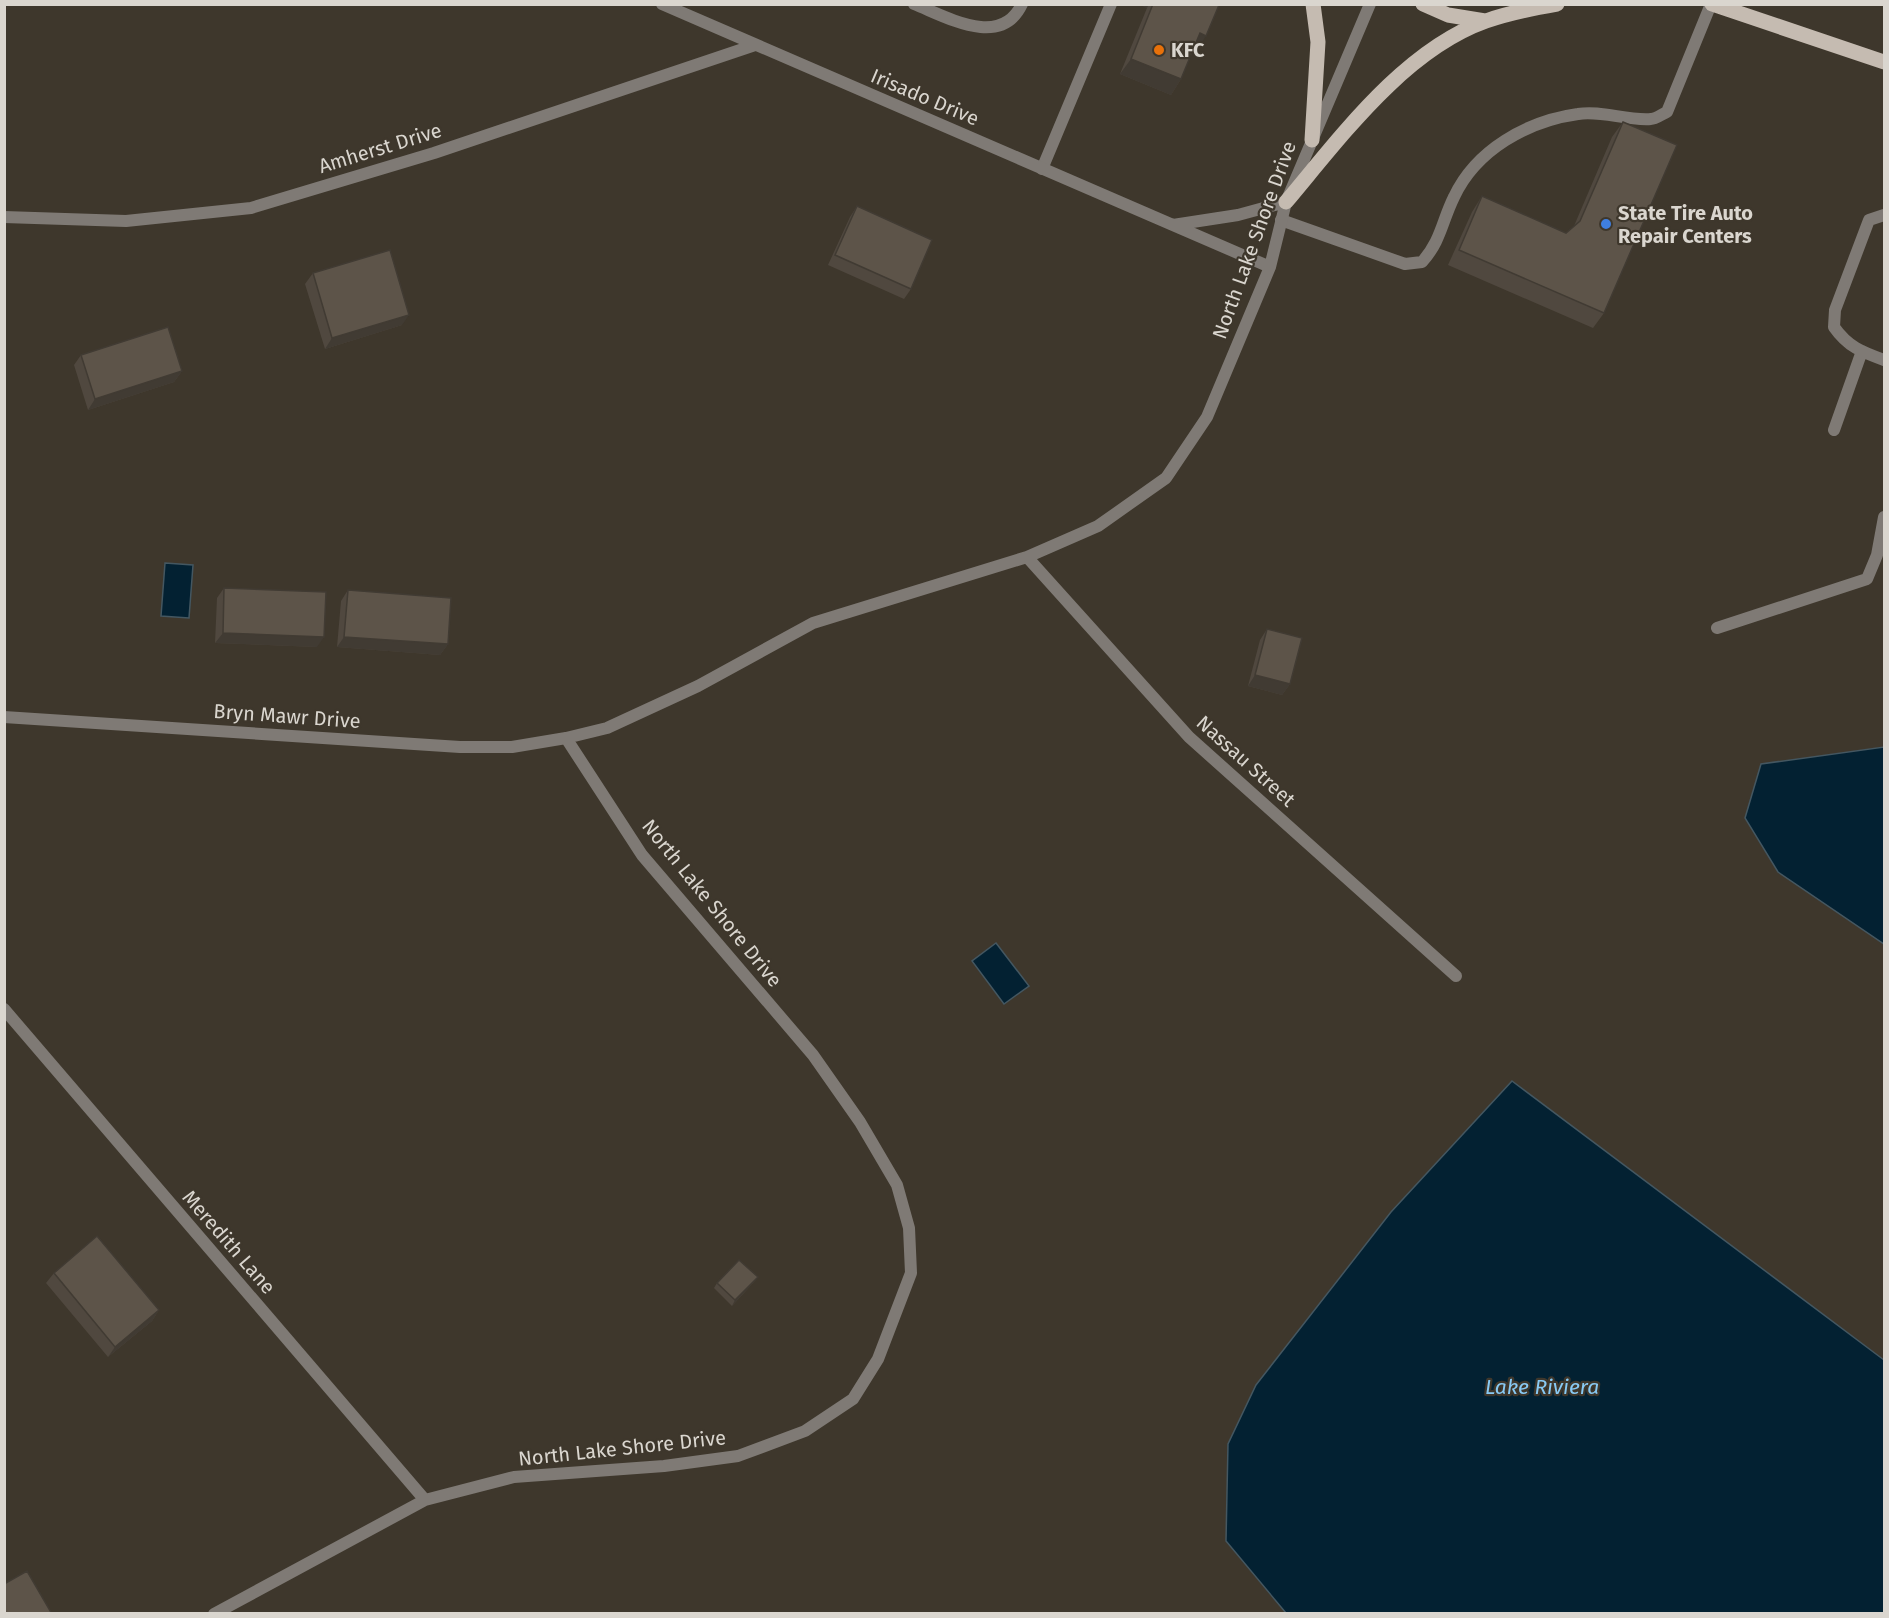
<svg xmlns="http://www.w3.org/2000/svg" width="1889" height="1618" font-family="'Fira Sans',sans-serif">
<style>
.water{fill:#032132;stroke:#445761;stroke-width:1.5}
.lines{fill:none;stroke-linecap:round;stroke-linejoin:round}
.service{stroke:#7f7a75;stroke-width:12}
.minor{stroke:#7f7a75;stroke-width:12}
.primary{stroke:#c5bbb1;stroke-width:15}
.wall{fill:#50483f}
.shaded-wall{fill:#413b33}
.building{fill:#5d5449;stroke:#413b33;stroke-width:1.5}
.food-dot{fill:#e8710a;stroke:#3e372c;stroke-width:2}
.shop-dot{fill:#3f7fe0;stroke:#3e372c;stroke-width:2}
.labels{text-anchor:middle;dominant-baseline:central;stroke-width:4.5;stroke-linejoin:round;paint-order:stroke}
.poi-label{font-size:20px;font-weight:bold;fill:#dad6cf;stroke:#3e372c;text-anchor:start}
.street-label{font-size:20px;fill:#dad6cf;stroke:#3e372c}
.water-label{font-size:21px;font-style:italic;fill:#88caf4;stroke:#3e372c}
</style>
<rect width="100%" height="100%" fill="#3e372c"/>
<path class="water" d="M165,563l28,2 -4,53 -28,-2z
M1884,747v197l-106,-72 -33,-54 16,-54z
M996,943l33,43 -25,18 -32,-43z
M1512,1081l372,279v253h-598l-60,-72 2,-97 28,-59 135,-173z"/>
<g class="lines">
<path class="service" d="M914,4c33,13 87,45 108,0
M1042,169l69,-165
M1884,215l-15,5 -34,90 -1,17c14,20 28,25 50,33
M1281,220l124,44 17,-2c19,-21 20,-41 32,-65 22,-47 73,-76 124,-83 23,-4 49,7 73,5 5,0 11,-5 16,-7l44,-108
M1834,430l28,-79
M1717,628l150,-49 10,-24 7,-38"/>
<path class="minor" d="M662,4l608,263
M4,217l122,4 125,-13 183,-55 321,-108
M1173,225l65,-10 48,-13
M1027,557l162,180 267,239
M4,717l456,30h52l54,-9 41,-10 91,-42 115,-63 214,-66 71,-31 68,-48 41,-61 63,-150 16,-65 84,-198
M4,1009l421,491
M214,1614l211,-114 89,-23 150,-11 74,-10 67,-25 48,-32 25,-40 33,-86 -2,-45 -12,-43 -37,-63 -47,-67 -171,-200 -76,-117"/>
<path class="primary" d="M1423,4l25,11 37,6
M1712,4l172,58
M1312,140l6,-98 -5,-38
M1286,202c54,-64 118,-152 200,-181 22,-8 48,-13 71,-17"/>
</g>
<path class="wall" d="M1142,4h75l-21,47 -3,-1 -12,29 -10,16 -51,-21 27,-66 -6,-3z
M1623,122l-19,191 -11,15 -145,-63 24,-53 10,-16 84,37 8,-7 38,-89z
M857,206l54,83 -7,10 -76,-34 22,-48z
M313,273l89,52 -77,24 -20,-65z
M81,355l101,16 -8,11 -86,28 -14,-45z
M224,588l93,59 -102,-4 2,-45z
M348,590l100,54 -8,11 -103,-8 4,-46z
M1267,629l23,55 -8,11 -34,-9 12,-46z
M54,1273l105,37 -7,11 -44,36 -62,-74z
M758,1277l-4,5 -22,24 -18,-18 3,-5z"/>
<path class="shaded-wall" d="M1142,4h7l-2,4 -6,-3z
M1200,33l6,3 -10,15 -6,-2z
M1131,59l50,20 -10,16 -51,-21z
M409,315l-7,10 -77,24 7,-11z
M182,371l-8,11 -86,28 7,-11z
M223,633l101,4 -7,10 -102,-4z
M344,637l104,7 -8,11 -103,-8z
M1255,675l35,9 -8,11 -34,-9z
M758,1277l-4,5 -22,24 3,-6z
M159,1310l-7,11 -44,36 7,-10z"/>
<path class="building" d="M1153,4h64l2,1 -13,31 -6,-3 -19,46 -50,-20z
M1623,122l54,23 -73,168 -145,-63 23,-54 84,37 14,-12z
M857,206l75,34 -21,49 -76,-34z
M390,250l19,65 -77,23 -19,-65z
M168,327l14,44 -87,28 -14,-44z
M224,588l102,4 -2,45 -101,-4z
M348,590l103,8 -3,46 -104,-7z
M1267,629l35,9 -12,46 -35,-9z
M97,1236l62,74 -44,37 -61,-74z
M739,1260l19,17 -23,23 -18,-17z
M27,1571l25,43h-48v-30z"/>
<circle class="food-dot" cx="1159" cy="50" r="6"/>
<circle class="shop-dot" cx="1606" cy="224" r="6"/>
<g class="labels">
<g class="poi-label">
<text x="1171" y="50">KFC</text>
<text x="1618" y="213">State Tire Auto<tspan x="1618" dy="23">Repair Centers</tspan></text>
</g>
<g class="street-label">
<text transform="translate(925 97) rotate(23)">Irisado Drive</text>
<text transform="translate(380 148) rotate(-17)">Amherst Drive</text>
<text transform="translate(1254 240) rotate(-70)">North Lake Shore Drive</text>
<text transform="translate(287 716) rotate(4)">Bryn Mawr Drive</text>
<text transform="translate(1246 761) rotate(42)">Nassau Street</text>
<text transform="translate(712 903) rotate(51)">North Lake Shore Drive</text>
<text transform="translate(229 1242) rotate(49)">Meredith Lane</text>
<text transform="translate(622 1448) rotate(-6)">North Lake Shore Drive</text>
</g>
<g class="water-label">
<text x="1542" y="1387">Lake Riviera</text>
</g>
</g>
<rect width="1889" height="1618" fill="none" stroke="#dad6cf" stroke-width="12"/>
</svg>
